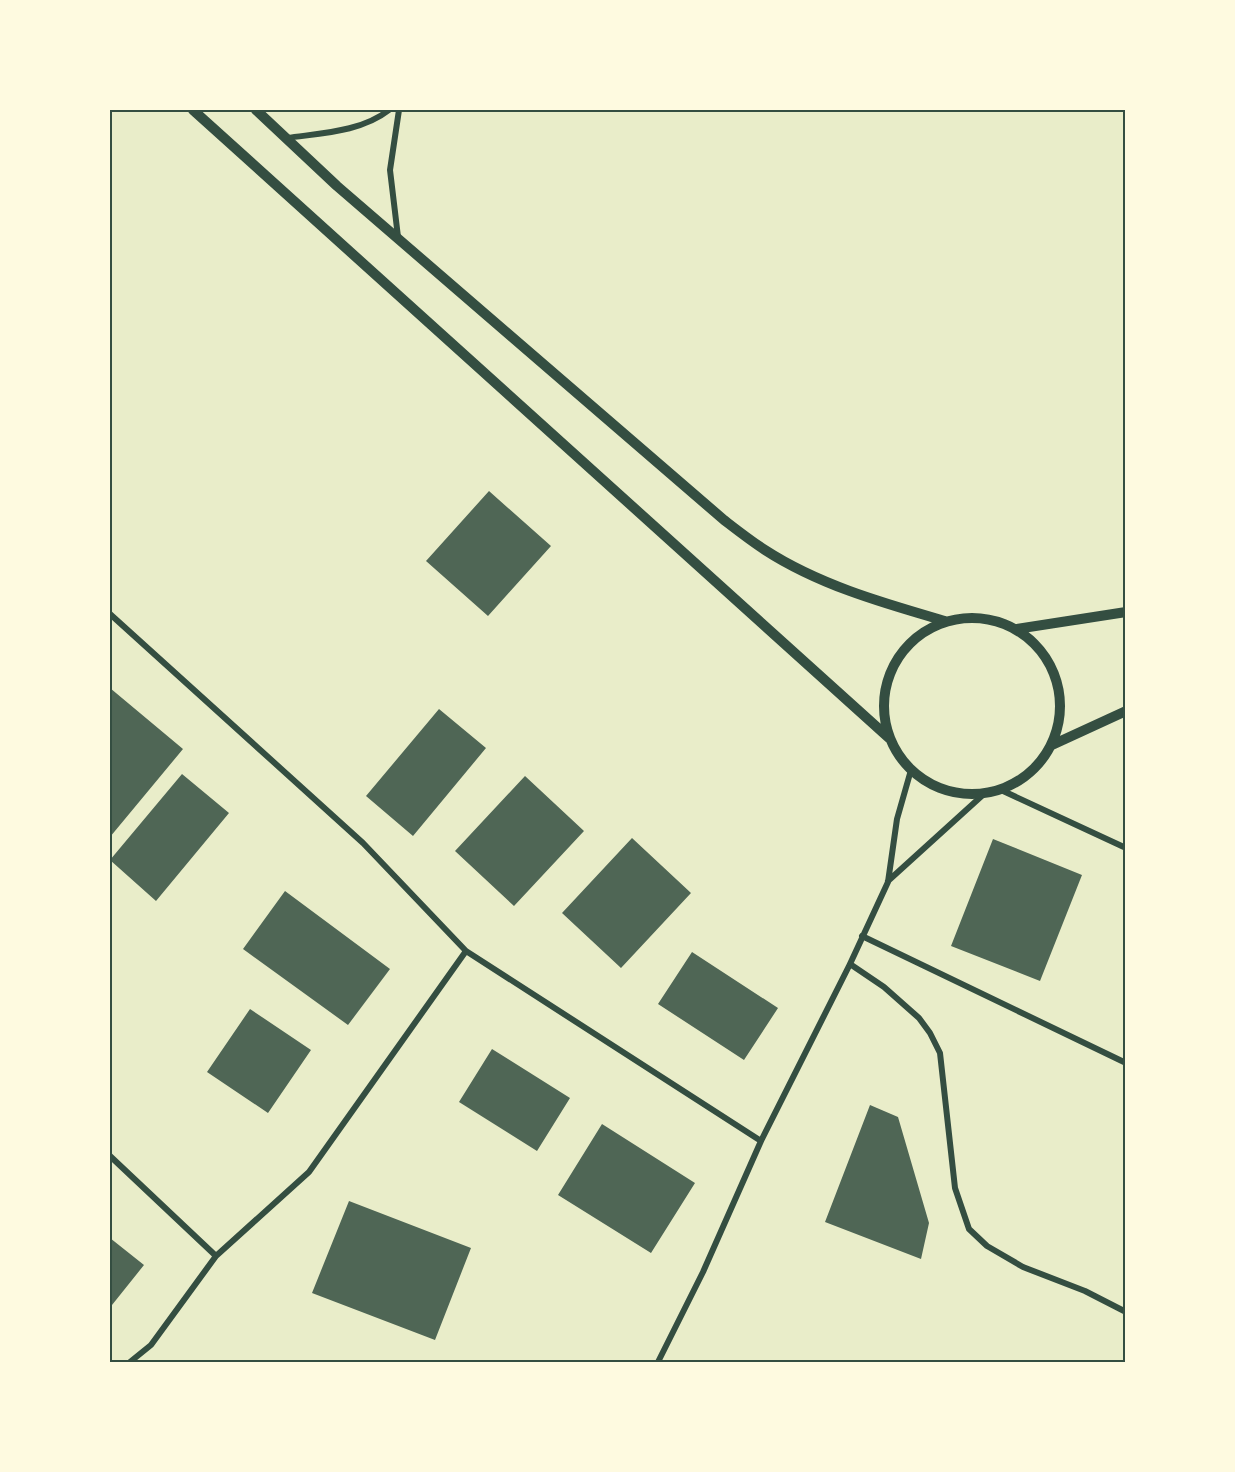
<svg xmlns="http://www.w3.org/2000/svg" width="1235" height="1472" font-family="'PT Sans',sans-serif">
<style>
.building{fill:#4f6655}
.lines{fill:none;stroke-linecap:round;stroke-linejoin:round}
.minor{stroke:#344e41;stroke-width:6}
.tertiary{stroke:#344e41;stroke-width:10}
.neatline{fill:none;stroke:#344e41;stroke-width:2}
</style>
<rect width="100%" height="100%" fill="#e9edc9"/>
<path class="building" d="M489,491l62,55 -63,70 -62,-55z
M110,688l73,61 -73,88z
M439,709l47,39 -73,88 -47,-40z
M182,774l47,39 -73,88 -46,-41z
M525,776l59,55 -70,75 -59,-55z
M632,838l59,55 -70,75 -59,-55z
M993,839l89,36 -42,106 -89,-35z
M285,891l105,78 -42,56 -105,-76z
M692,952l86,56 -34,52 -86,-56z
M250,1009l61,41 -43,63 -61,-41z
M492,1049l78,49 -33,53 -78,-49z
M870,1105l28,12 31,106 -8,36 -96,-37z
M602,1124l93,59 -44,70 -93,-58z
M349,1201l122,47 -36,92 -123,-47z
M110,1238l34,27 -32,40 -2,-2z"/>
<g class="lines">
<path class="minor" d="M287,138c34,-5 74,-6 102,-28
M398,237l-8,-67 9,-60
M110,614l253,229 103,108 295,190
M1001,790l125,58
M888,881l97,-88
M862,936l264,127
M850,964l34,23 35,31 11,15 10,20 15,135 14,41 18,17 36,21 62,24 41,21
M110,1156l106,100
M130,1362l21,-17 65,-89 93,-84 157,-221
M658,1362l45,-90 58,-131 89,-177 38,-82 9,-63 14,-49"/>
<path class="tertiary" d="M193,110l696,628
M256,110l81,76 387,334c13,10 27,21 41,30 54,35 118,53 180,71
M884 706a88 88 0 1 1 176 0a88 88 0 1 1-176 0Z
M1016,629l110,-17
M1052,745l74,-34"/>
</g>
<rect width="1235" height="1472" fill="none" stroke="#fefae0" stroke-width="222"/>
<rect x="111" y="111" width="1013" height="1250" class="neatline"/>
</svg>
